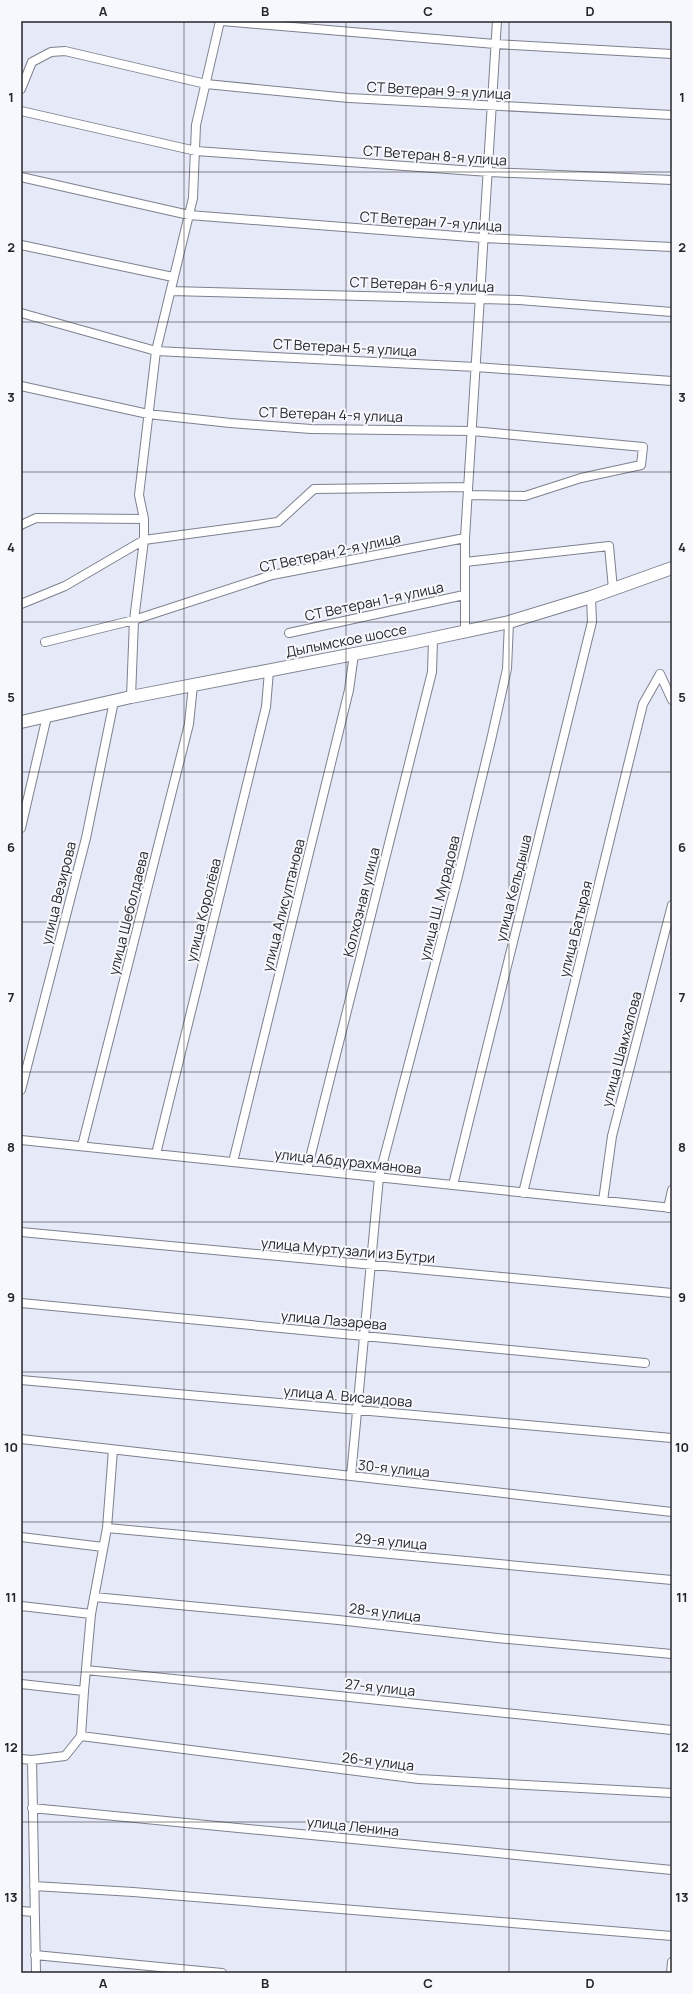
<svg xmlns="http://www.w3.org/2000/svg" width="693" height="1994" font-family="Manrope,sans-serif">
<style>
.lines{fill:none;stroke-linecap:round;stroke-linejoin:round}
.minor-casing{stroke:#7d818d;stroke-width:10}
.secondary-casing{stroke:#7d818d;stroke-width:14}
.minor{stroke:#fff;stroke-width:8}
.secondary{stroke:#fff;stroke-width:12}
.grid{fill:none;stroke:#24252a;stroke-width:1;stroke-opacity:0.55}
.labels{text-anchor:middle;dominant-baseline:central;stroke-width:4;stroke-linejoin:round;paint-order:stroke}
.street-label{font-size:14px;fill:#24252a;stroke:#f6f8fd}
.neatline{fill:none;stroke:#24252a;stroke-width:1.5}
.grid-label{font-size:13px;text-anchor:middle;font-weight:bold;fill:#24252a}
</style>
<rect width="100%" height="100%" fill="#e6eaf8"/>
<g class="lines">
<defs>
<path id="minor" d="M222,21l273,23 177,10
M21,89l11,-27 19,-10 14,-1 141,33 143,14 323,17
M21,111l175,40 293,21 183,8
M21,177l168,38 294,23 189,9
M21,245l152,32
M171,291l348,9 153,12
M21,313l135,38 320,16 196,14
M21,386l127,28 82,9 81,6 161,2 171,16 -2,18 -60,13 -56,18 -57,-1
M21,525l15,-7 108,1
M465,562l144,-16 4,43
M21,604l44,-18 79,-46 134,-18 36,-33 154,-2
M465,632v-94l32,-517
M289,633l175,-38
M45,642l89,-22 138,-45 193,-37
M660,674l12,26
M131,697l3,-77 10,-80v-21l-5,-24 17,-144 37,-153 3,-73 24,-104
M21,828l26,-112
M21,1090l65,-252 28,-137
M21,1140l651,68
M82,1146l107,-422 4,-39
M156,1154l110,-447 3,-36
M233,1162l116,-472 5,-36
M307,1170l125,-498 1,-33
M453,1185l139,-563 -1,-25
M523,1193l120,-489 17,-30
M603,1201l9,-65 60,-231
M668,1208l4,-18
M21,1232l651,61
M21,1303l624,60
M21,1380l651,58
M21,1439l651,73
M351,1476l28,-299 78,-297 34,-140 16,-71 2,-47
M107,1528l565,52
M21,1537l82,10
M94,1597l244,23 159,18 175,16
M21,1606l70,8
M86,1670l586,60
M21,1684l63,7
M81,1736l338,43 253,14
M21,1759l11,1 33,-4 16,-20 3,-45 7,-77 16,-86 6,-78
M32,1760l4,213
M32,1808l640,62
M34,1886l99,6 539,44
M21,1911l13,1
M35,1955l187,18
M671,1973l1,-11"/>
<path id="secondary" d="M21,722l110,-25 275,-53 103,-22 82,-25 81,-29"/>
</defs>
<use href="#minor" class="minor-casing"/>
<use href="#secondary" class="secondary-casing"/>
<use href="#minor" class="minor"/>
<use href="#secondary" class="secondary"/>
</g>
<path class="grid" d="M184,21v1952M346,21v1952M509,21v1952M21,172h651M21,322h651M21,472h651M21,622h651M21,772h651M21,922h651M21,1072h651M21,1222h651M21,1372h651M21,1522h651M21,1672h651M21,1822h651"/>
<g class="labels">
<g class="street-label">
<text transform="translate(439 90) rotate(3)">СТ Ветеран 9-я улица</text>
<text transform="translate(435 155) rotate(4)">СТ Ветеран 8-я улица</text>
<text transform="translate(431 221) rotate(4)">СТ Ветеран 7-я улица</text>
<text transform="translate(422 284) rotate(2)">СТ Ветеран 6-я улица</text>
<text transform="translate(345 347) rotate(3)">СТ Ветеран 5-я улица</text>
<text transform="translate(331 414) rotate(2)">СТ Ветеран 4-я улица</text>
<text transform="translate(330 552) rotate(-12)">СТ Ветеран 2-я улица</text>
<text transform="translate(374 601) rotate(-12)">СТ Ветеран 1-я улица</text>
<text transform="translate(346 640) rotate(-11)">Дылымское шоссе</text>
<text transform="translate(513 888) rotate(-76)">улица Кельдыша</text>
<text transform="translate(58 893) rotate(-76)">улица Везирова</text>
<text transform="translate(439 898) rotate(-76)">улица Ш. Мурадова</text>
<text transform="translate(361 902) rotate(-76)">Колхозная улица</text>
<text transform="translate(283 905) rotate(-76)">улица Алисултанова</text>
<text transform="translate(203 910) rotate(-76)">улица Королёва</text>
<text transform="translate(128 913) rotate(-76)">улица Шеболдаева</text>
<text transform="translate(575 929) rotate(-76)">улица Батырая</text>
<text transform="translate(621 1049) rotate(-75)">улица Шамхалова</text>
<text transform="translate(348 1161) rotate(6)">улица Абдурахманова</text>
<text transform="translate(348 1250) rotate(5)">улица Муртузали из Бутри</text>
<text transform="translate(334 1320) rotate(5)">улица Лазарева</text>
<text transform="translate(348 1396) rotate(5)">улица А. Висаидова</text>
<text transform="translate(394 1468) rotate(6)">30-я улица</text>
<text transform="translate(391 1541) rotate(5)">29-я улица</text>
<text transform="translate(385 1612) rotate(7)">28-я улица</text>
<text transform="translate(380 1687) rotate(6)">27-я улица</text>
<text transform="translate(378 1761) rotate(7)">26-я улица</text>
<text transform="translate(353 1826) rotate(6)">улица Ленина</text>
</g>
</g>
<rect width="693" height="1994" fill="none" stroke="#f6f8fd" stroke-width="44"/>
<rect x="22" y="22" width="649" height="1950" class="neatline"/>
<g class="grid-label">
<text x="103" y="16">A</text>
<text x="265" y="16">B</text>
<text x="428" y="16">C</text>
<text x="590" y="16">D</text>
<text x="11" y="102">1</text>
<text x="682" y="102">1</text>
<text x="11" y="252">2</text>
<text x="682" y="252">2</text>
<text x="11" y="402">3</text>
<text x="682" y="402">3</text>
<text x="11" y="552">4</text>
<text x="682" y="552">4</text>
<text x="11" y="702">5</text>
<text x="682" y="702">5</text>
<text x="11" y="852">6</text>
<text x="682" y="852">6</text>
<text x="11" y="1002">7</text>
<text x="682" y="1002">7</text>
<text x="11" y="1152">8</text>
<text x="682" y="1152">8</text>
<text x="11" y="1302">9</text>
<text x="682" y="1302">9</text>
<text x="11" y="1452">10</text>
<text x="682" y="1452">10</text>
<text x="11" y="1602">11</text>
<text x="682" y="1602">11</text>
<text x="11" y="1752">12</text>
<text x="682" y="1752">12</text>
<text x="11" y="1902">13</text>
<text x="682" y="1902">13</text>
<text x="103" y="1988">A</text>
<text x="265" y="1988">B</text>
<text x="428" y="1988">C</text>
<text x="590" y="1988">D</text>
</g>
</svg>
